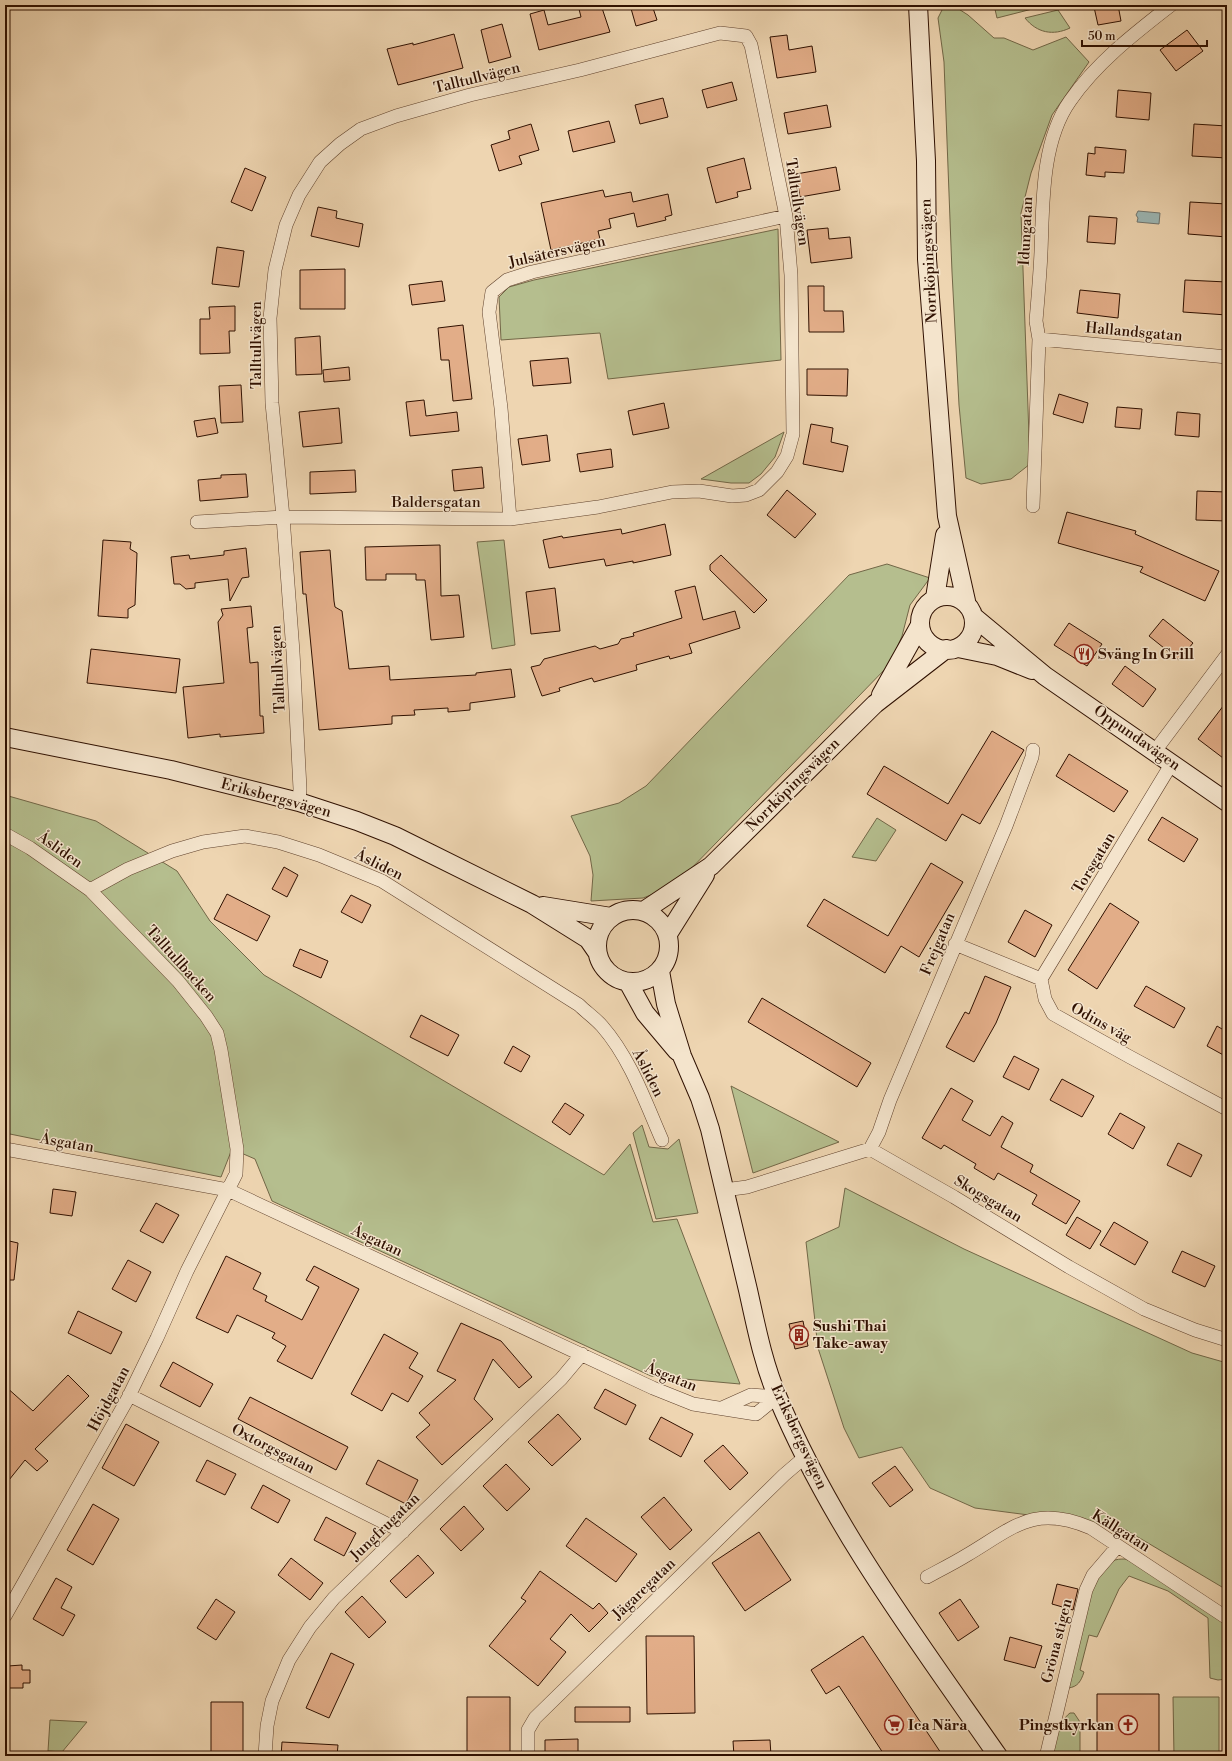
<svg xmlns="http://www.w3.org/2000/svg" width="1232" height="1761" font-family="'Libre Bodoni',serif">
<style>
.green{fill:#b5be8e;stroke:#726747}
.water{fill:#9cb7b5;stroke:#70746d}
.building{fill:#e2ad88;stroke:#2f1000}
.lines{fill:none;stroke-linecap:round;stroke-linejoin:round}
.street-casing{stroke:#5f412c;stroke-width:14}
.secondary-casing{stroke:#2f1000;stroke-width:20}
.street{stroke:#f4e4cc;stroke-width:13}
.secondary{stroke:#f4e4cc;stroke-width:18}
.labels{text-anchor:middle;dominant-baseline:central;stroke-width:3;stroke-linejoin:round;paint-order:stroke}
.street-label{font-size:15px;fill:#2f1000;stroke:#f4e4cc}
.poi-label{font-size:15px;font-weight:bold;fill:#2f1000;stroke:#f4e4cc;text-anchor:start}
</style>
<rect width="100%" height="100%" fill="#eed5b1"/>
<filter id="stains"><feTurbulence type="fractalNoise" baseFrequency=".005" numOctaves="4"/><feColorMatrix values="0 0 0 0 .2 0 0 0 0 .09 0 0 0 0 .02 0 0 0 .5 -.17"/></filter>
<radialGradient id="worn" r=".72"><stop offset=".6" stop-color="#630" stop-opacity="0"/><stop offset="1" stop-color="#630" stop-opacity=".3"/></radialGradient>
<path class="green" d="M994,5h54l-51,13z
M954,6l14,9 26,23h10l29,12 33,-13 23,25 -37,53 -21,58 -10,40 9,251 -19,15 -30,5 -15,-6 -7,-73 -7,-133 -8,-210 -6,-44 5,-10z
M1058,10l12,18c-17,8 -33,5 -45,-10z
M778,229l3,131 -173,19 -8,-46 -99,7 -2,-43 10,-10 25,-7z
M784,432l-9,25 -14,17 -12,9h-18l-30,-4z
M504,540l11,105 -23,4 -15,-107z
M887,564l43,14 -20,27 -8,31 -12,28 -207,213 -19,13 -21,8 -52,3 2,-26 -3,-19 -19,-40 48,-13 27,-17 203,-211z
M5,795l91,26 81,50 33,50 54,54 340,200 26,-31 23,78 24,-3 63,165 -89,-8 -379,-175 -17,-42 -23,-10 -11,28 -216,-44z
M877,818l19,12 -20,31 -24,-4z
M731,1086l108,56 -86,31z
M642,1125l7,22 19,2 11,-10 19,74 -42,6 -23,-86z
M845,1188l119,61 228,104 35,10v227l-106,-63 -146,-19 -45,-20 -28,-41 -43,11 -15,-30 -26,-80 -12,-106 33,-15z
M1125,1559l8,3 94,60v14h-3v31l3,2v10l-9,1 -8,-2 -2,-60 -40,-27 -39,-15 -10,13 -22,48 -8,-2 -9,35 4,2c-3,9 -6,15 -16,16 6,-27 19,-116 45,-127 3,-2 8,-2 12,-2z
M1173,1697h46v59h-45z
M1070,1713h4l6,9v34h-25c-3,-11 5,-36 15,-43z
M50,1720l37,2 -25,30 -14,-1z"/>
<path class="water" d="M1138,211l22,2 -1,11 -22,-2 1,-4 -2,-3z"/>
<path class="building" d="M578,5h23l9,27 -71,18 -9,-36 14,-4 4,15 33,-8z
M630,5h22l5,15 -21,6z
M1107,5h11l3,16 -23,4 -4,-18z
M502,24l9,33 -22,6 -8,-33z
M1187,30l16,21 -27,20 -16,-21z
M454,34l9,34 -65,17 -11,-36 26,-6v2z
M787,35l2,15 23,-4 4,26 -39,6 -7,-41z
M732,82l5,18 -30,8 -5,-18z
M1118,90l33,3 -2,27 -33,-3z
M663,98l5,19 -28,7 -5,-19z
M827,105l4,22 -43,7 -4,-21z
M609,121l6,21 -42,10 -5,-21z
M531,124l8,26 -20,6 3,8 -23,7 -8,-26 19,-6 -2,-8z
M1194,124l33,2v32l-35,-2z
M1095,147l31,3 -2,23 -19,-1v5l-19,-2 2,-22 7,1z
M744,158l7,31 -14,3 1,5 -22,6 -9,-35z
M836,167l4,23 -40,7 -4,-23z
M245,168l21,9 -14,34 -21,-9z
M603,190l2,7 26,-5 2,10 35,-8 4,21 -7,2 1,3 -29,7 -3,-14 -25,6 2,9 -13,3 2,8 -49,11 -10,-47z
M1190,202l37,2v33l-39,-3z
M318,207l19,4 -1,7 27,6 -4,23 -48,-11z
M1089,216l28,2 -2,26 -28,-2z
M828,228l1,11 21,-2 2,21 -41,5 -4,-33z
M217,247l27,4 -5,36 -27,-3z
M345,269v40h-45v-39z
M1185,280l42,2v33l-44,-3z
M442,281l3,20 -33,4 -3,-20z
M808,286h16v25h19l1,21h-35z
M1080,290l40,4 -2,24 -41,-5z
M235,306v25h-6l1,22 -30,1v-35h10l-1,-12z
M463,325l9,74 -19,2 -4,-41h-8l-3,-32z
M320,336l2,38 -26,1 -1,-37z
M568,358l3,25 -38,3 -3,-25z
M349,367l1,13 -26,2 -1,-12z
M807,369h41l-1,27 -40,-1z
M241,385l2,37 -22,1 -2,-37z
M1059,394l29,9 -5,20 -30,-9z
M424,400l2,16 31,-4 2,19 -49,5 -4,-34z
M664,403l5,25 -36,7 -5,-24z
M1117,407l25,2 -2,20 -25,-2z
M339,408l3,35 -39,4 -4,-35z
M1177,412l23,2 -1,23 -24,-2z
M215,418l3,15 -21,4 -3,-16z
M811,424l22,4 -2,14 17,4 -5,26 -40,-8z
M547,435l3,26 -28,4 -4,-26z
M611,449l2,18 -33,5 -3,-18z
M482,467l2,21 -30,3 -2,-21z
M355,470l1,22 -46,2v-22z
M246,474l2,23 -48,4 -2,-21 23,-2v-3z
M787,490l29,24 -21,24 -28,-23z
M1197,491l30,1v29l-31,-1z
M1067,512l69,19 -1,3 84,37 -14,30 -65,-29 3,-5 -85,-24z
M665,524l6,31 -38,8v-2l-27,5 -2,-7 -55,9 -6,-28 19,-4 1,2 58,-9 1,5z
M103,540l28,2 -1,7 7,4 -2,52 -7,4v9l-30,-2z
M440,545l1,51 18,-1 5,42 -33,3 -6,-60h-9v-6h-30v6h-20l-1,-33z
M246,548l3,29 -7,1 -12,23 -2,-22 -33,4v5l-9,1 -6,-5h-6l-3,-27 18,-2 1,4 34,-4v-4z
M330,550l4,51 1,6 7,4 7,58 40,-3 1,14 86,-5v-2l35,-4 4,28 -45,6v7l-22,2v-4l-34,2 1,5 -23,1v8l-73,6 -13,-136h-3l-3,-42z
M721,555l46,45 -13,13 -44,-43v-5z
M695,586l8,34 32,-9 5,17 -51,16 3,9 -22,6 -1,-3 -33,9 1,5 -43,12 -2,-4 -33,10 1,3 -18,5 -11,-29 9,-2 4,-6 51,-13 5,3 18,-5 3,-5 13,-3 -1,-3 49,-15 -7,-27z
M555,588l5,43 -29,3 -5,-42z
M251,606l2,21 -6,1 3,35 8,-1 2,54h3l1,17 -44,4v-3l-32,4 -5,-51 41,-4 -6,-61 5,-7 -2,-6z
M1163,619l30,24 -14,17 -30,-24z
M1069,623l33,21 -15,22 -33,-21z
M91,649l89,10 -4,34 -89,-10z
M1125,666l31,23 -13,18 -31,-23z
M1227,701v60l-29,-22z
M992,731l32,19 -44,74 -18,-10 -16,27 -79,-47 17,-28 64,38z
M1069,754l59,37 -14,21 -58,-36z
M1162,817l36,22 -14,23 -36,-22z
M931,863l32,19 -44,75 -18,-11 -16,27 -78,-47 17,-27 64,37z
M284,867l14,8 -11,22 -15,-8z
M227,894l43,22 -13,25 -43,-22z
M351,895l20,10 -9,18 -21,-11z
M1110,903l29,19 -42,67 -29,-19z
M1025,910l27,15 -17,32 -27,-15z
M300,949l28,12 -7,17 -28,-12z
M985,976l26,11 -15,36 -22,39 -28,-15 19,-35 4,2z
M1146,986l39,22 -11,20 -40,-22z
M762,998l109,65 -14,24 -109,-65z
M421,1015l38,20 -11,21 -38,-19z
M1217,1026l10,6v25l-20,-11z
M513,1046l17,10 -9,16 -17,-9z
M1014,1056l25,13 -10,21 -26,-13z
M1062,1079l32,17 -12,21 -32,-17z
M951,1088l22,13 -11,19 28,16 12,-20 11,7 -12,24 32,18 -3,7 50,29 -14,23 -34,-20 5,-9 -39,-22 -4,7 -20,-12 2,-4 -32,-19 -3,4 -19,-11z
M565,1103l19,12 -14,20 -18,-13z
M1120,1113l25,14 -12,22 -25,-15z
M1178,1143l24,12 -11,22 -24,-12z
M53,1189l23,3 -4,24 -22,-3z
M156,1203l23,12 -16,28 -23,-12z
M1077,1217l24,14 -11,18 -24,-14z
M1114,1222l34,20 -13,23 -35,-20z
M5,1240l13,3 -4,37h-9z
M1182,1251l33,15 -10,21 -33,-15z
M226,1256l35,17 -8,16 14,7 -2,5 37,19 17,-33 -13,-7 8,-14 45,23 -47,90 -35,-18 9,-15 -14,-8 3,-5 -38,-18 -9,18 -32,-15z
M128,1260l23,12 -15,30 -24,-13z
M78,1311l44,21 -11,22 -43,-21z
M803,1321l5,25 -13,3 -6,-25z
M461,1323l40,18 31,36 -13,11 -26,-29 -19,40 19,20 -51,46 -26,-28 14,-12 -11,-12 37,-33 -19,-9z
M384,1334l34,19 -9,15 14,8 -15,26 -16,-9 -10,18 -31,-17z
M173,1362l40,22 -13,23 -40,-21z
M68,1375l21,21 -54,53 13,12 -11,10 -12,-11 -20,25v-99l28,25z
M605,1389l31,16 -10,20 -32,-17z
M250,1397l98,50 -12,23 -98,-51z
M558,1414l23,25 -29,27 -24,-24z
M661,1417l32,17 -12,23 -32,-18z
M126,1424l33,18 -25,44 -32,-18z
M723,1445l25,28 -18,17 -26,-29z
M207,1460l29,14 -11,21 -29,-14z
M378,1460l40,20 -12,24 -40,-20z
M506,1464l24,25 -23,22 -24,-25z
M895,1466l18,24 -23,17 -18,-24z
M263,1485l27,15 -12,23 -27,-15z
M664,1497l28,33 -22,20 -29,-33z
M93,1504l26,15 -26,46 -26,-15z
M464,1506l20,23 -23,22 -21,-22z
M326,1517l30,16 -12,23 -30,-16z
M586,1518l51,36 -21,28 -50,-36z
M759,1532l32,48 -46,31 -33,-48z
M418,1555l16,18 -28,25 -16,-17z
M291,1558l32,25 -13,17 -32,-25z
M540,1571l53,38 6,-6 9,10 -19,19 -18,-18 -21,25 16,13 -28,34 -49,-40 37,-45 -5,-3z
M56,1578l16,9 -11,21 14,7 -12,21 -30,-17z
M1057,1584l21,5 -5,21 -21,-6z
M362,1596l24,26 -17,16 -24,-26z
M216,1599l19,13 -19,28 -19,-12z
M960,1599l19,28 -21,14 -19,-28z
M646,1636h48l1,77 -48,1z
M863,1636l80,120h-58l-46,-70 -13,8 -15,-24z
M1010,1637l32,9 -7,22 -31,-8z
M331,1653l23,11 -25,54 -23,-10z
M22,1665v5h8v13h-7v5h-15v-22z
M1097,1694h62v62h-62z
M467,1697h43v59h-43z
M211,1702h32v54h-32z
M575,1707h55v15h-55z
M578,1739v17h-33v-16z
M770,1740l1,16h-37l-1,-15z
M282,1742l56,3 -1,11h-56z"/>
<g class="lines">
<defs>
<path id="street" d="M1039,339l188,18
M1033,506l6,-167 -3,-18c2,-23 4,-46 5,-69 2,-48 0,-110 29,-151 26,-38 65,-68 101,-96
M510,519l-9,-111 -12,-96 3,-20 15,-12 25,-8 254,-56
M197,522l86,-5 227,2 88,-12 74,-15 27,-1 33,5 14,-1 13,-5 18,-18 10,-16 6,-22 -2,-159 -5,-59 -31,-152 -4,-19 -5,-9 -26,-3 -140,37 -110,25 -74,21 -35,13 -21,15 -20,18 -21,33 -13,30 -11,45 -5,48 2,85 11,114 10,135 7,137 -1,13
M1155,751l72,-96
M5,834l25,14 60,42 88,91 28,35 11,17 4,17 16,99 -1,25 -49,97 -30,67 -30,62 -122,216
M90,890l38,-21 44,-18 31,-9 42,-6 33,6 41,13 63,26 197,124c7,7 16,13 23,21 28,32 43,75 60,114
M955,944l86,35 4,20 8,15 77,43 97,52
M1041,979l131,-216
M5,1149l223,41 425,198 40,16 63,10 21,-17
M870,1149l9,-17 11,-32 116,-274 26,-69 1,-7
M724,1190l23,-3 123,-38 84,48 115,70 75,42 51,21 32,10
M129,1395l274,137
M722,1408l29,-13 26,2
M927,1577c13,-7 27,-14 40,-22 47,-28 67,-51 124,-27l136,90
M1047,1753l39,-163 7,-15 24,-28
M265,1756l2,-30 5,-25 17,-41 21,-33 24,-29 178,-172 49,-47 21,-25
M528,1756v-26l7,-12 249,-243 21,-18"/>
<path id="secondary" d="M918,5l8,156 1,98 20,257 19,85
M920 623a27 27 0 1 1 54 0a27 27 0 1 1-54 0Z
M935,598l10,-63
M974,617l71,59 182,126
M958,648l39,8 35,14
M881,695l38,-68
M5,737l166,33 128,32 58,19 38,15 137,68 56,35 9,13
M543,906l68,11
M597 946a36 36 0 1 1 72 0a36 36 0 1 1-72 0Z
M645,910l66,-44 164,-162 71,-55
M668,934l37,-59
M660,971l6,33 16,52 18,42 10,31c12,53 25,107 38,161 8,36 15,73 30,108 54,129 140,243 220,358
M628,982l17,31 32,38"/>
</defs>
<use href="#street" class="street-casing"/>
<use href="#secondary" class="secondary-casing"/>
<use href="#street" class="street"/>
<use href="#secondary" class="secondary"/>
</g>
<defs>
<symbol id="restaurant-ring" viewBox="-11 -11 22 22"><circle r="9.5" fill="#f4e4cc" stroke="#8f2418" stroke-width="1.5"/><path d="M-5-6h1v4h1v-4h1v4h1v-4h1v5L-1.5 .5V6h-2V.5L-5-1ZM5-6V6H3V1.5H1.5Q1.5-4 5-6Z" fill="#8f2418"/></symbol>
<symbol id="building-ring" viewBox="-11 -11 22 22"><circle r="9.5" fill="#f4e4cc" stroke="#8f2418" stroke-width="1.5"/><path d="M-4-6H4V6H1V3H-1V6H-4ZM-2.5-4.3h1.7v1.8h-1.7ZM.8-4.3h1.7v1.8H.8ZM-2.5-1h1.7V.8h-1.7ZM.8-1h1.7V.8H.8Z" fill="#8f2418"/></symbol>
<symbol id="supermarket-ring" viewBox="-11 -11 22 22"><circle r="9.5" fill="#f4e4cc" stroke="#8f2418" stroke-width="1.5"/><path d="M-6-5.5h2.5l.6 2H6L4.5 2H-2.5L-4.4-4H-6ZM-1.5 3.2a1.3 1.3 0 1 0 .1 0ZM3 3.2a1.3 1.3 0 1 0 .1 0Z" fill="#8f2418"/></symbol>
<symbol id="church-ring" viewBox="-11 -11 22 22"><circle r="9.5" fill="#f4e4cc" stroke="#8f2418" stroke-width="1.5"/><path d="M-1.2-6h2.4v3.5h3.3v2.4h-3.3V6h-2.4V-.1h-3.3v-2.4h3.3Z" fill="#8f2418"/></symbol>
</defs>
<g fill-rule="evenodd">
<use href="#restaurant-ring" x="1073" y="643" width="22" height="22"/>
<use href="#building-ring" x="788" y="1324" width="22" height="22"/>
<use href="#supermarket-ring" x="883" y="1714" width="22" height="22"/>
<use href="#church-ring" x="1117" y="1714" width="22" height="22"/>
</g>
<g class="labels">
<g class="street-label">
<text transform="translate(477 78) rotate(-14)">Talltullvägen</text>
<text transform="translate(797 202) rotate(81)">Talltullvägen</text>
<text transform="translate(1026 231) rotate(-87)">Idungatan</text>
<text transform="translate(557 252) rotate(-13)">Julsätersvägen</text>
<text transform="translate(929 261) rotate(-93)">Norrköpingsvägen</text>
<text transform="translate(1134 332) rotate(5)">Hallandsgatan</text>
<text transform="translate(256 345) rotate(-90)">Talltullvägen</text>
<text x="436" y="502">Baldersgatan</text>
<text transform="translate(278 669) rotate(-93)">Talltullvägen</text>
<text transform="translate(1137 738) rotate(35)">Oppundavägen</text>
<text transform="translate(793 785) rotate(-45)">Norrköpingsvägen</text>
<text transform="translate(276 798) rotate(15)">Eriksbergsvägen</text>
<text transform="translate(60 850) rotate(35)">Åsliden</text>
<text transform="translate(1094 863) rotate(-59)">Torsgatan</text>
<text transform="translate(379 865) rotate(26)">Åsliden</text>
<text transform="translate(938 944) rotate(-67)">Frejgatan</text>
<text transform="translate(181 964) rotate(48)">Talltullbacken</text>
<text transform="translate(1101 1023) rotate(29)">Odins väg</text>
<text transform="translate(648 1073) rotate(63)">Åsliden</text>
<text transform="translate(67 1143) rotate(10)">Åsgatan</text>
<text transform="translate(988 1199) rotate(31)">Skogsgatan</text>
<text transform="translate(377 1241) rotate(25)">Åsgatan</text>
<text transform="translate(671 1377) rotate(22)">Åsgatan</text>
<text transform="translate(109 1399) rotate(-62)">Höjdgatan</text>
<text transform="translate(799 1437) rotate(65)">Eriksbergsvägen</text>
<text transform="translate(273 1449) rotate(27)">Oxtorgsgatan</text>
<text transform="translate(385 1527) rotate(-44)">Jungfrugatan</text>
<text transform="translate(1121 1531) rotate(32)">Källgatan</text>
<text transform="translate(644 1589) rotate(-44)">Jägaregatan</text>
<text transform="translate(1057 1641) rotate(-76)">Gröna stigen</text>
</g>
<g class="poi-label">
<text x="1098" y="654">Sväng In Grill</text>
<text x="813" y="1326">Sushi Thai<tspan x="813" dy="17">Take-away</tspan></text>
<text x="908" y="1725">Ica Nära</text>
<text x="1114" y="1725" text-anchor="end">Pingstkyrkan</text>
</g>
</g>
<rect width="1232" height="1761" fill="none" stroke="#eed5b1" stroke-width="20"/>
<rect x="6" y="6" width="1220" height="1749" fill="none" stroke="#2f1000" stroke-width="2"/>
<rect x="10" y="10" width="1212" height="1741" fill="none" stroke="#2f1000"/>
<path d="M1082 40v6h125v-6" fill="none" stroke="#2f1000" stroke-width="2"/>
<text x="1088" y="40" font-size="12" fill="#2f1000" stroke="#f4e4cc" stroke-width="3" paint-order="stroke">50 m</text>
<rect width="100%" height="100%" filter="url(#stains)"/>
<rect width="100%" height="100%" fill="url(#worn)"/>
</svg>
